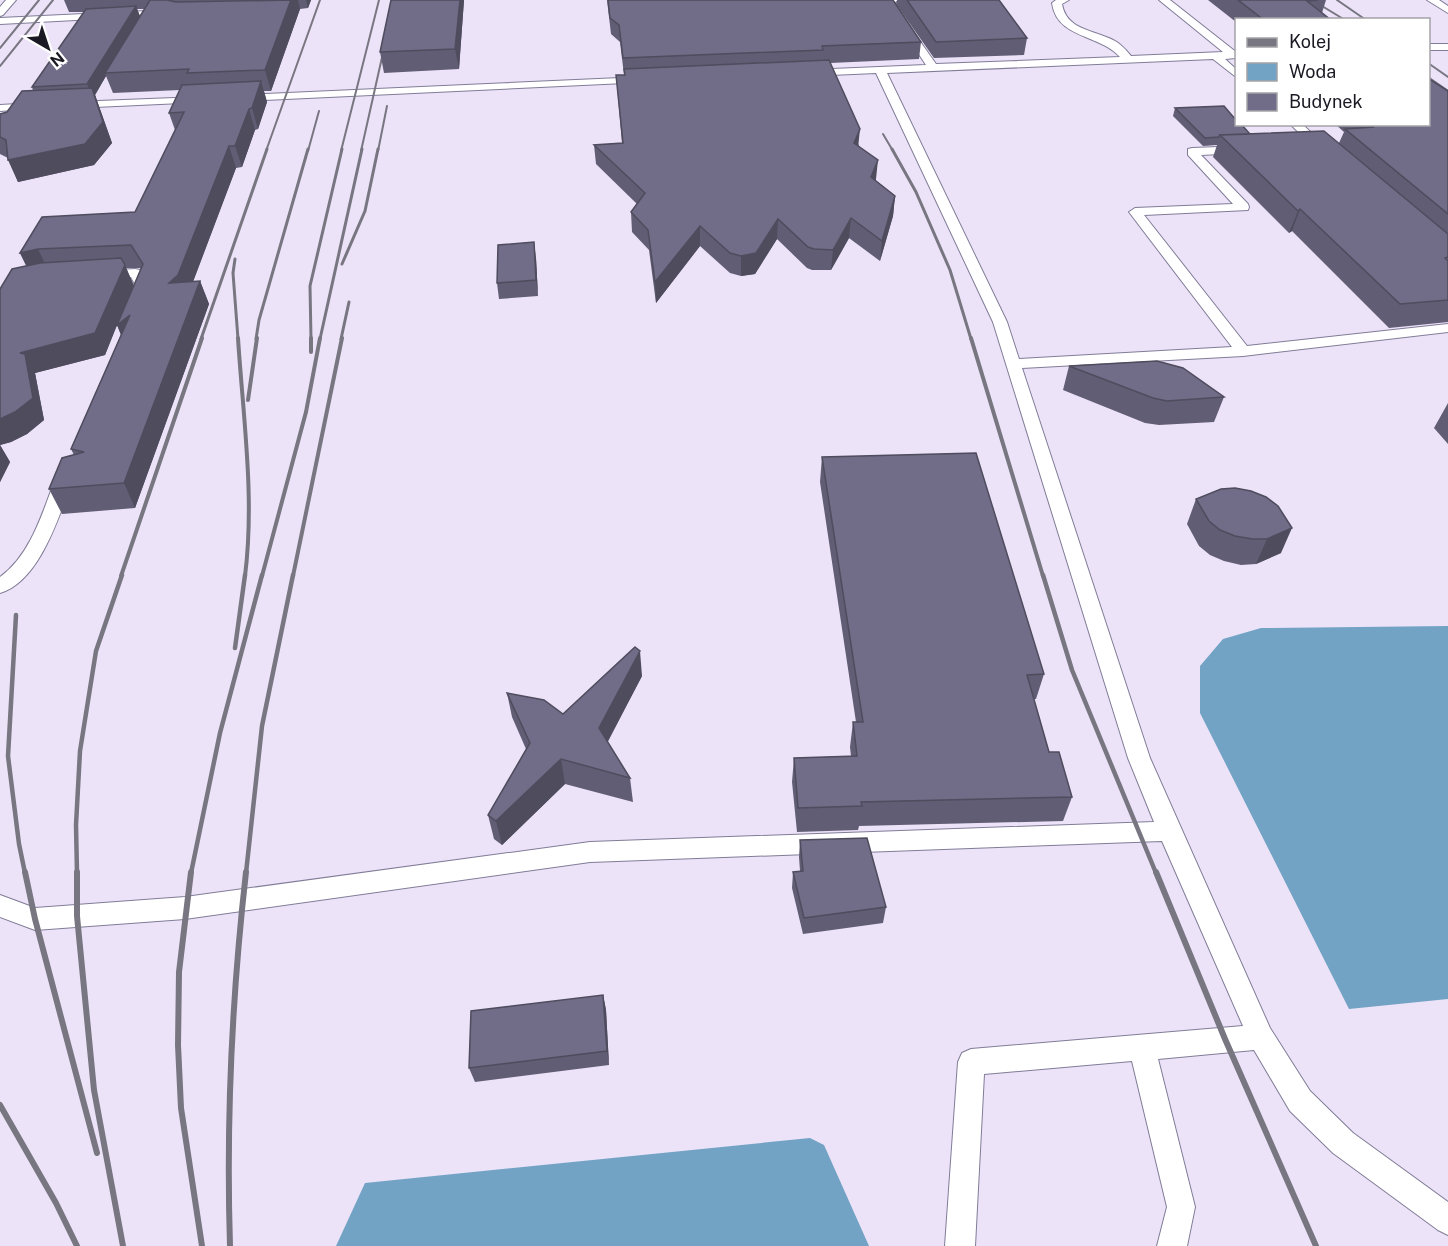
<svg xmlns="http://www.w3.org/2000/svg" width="1448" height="1246" font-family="'Public Sans',sans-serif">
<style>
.industrial{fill:#ece3f8;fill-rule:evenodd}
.water{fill:#72a3c4}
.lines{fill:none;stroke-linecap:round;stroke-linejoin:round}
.service-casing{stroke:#807c97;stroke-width:2}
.service{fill:#fff;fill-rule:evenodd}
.rail-far4{stroke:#787681;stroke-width:2}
.rail-far3{stroke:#787681;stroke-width:3}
.rail-far2{stroke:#787681;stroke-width:4}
.rail-far1{stroke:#787681;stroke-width:4.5}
.rail{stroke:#787681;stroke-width:6}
.wall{fill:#615d74;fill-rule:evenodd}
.shaded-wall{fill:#4f4c5e}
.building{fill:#716c87;stroke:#4f4c5e;stroke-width:1.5}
</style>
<rect width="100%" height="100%" fill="#f1f0fc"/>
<path class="industrial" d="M0,0h1448v1246h-1448zM1236,20h192v104h-192z"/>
<path class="water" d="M1448,626v373l-99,10 -149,-296v-47l23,-27 38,-11z
M810,1138l14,7 45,101h-533l29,-63z"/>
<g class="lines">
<defs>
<path id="service" d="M6,0h10l-13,15 -3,1v-9z
M883,0h16l-6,3 43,61 184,-7c-20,-23 -63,-18 -68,-54l4,-3h13l-7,4c4,26 32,26 51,36 8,4 13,10 18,16l92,-4 -64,-52h11l66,52v6l-11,1 11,10v8l-23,-18 -326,14 120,249 12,37 213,-12 -103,-135 6,-4 98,-4 -45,-49v-6l4,-1 53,-2 2,3 -6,4 -40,2 47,49 1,3 -1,3 -104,5 103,131 201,-22v8l-205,24 -221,12 128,390 120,270 40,63 43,42 95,69v33l-10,-5 -105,-77 -43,-42 -36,-61 -96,9 37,148 -8,39h-30l10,-39 -35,-146 -148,13 -9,172h-30l13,-184 4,-9 9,-4 272,-23 -81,-185 -572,21 -405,57 -150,11 -35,-13v-22l35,13 150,-11 405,-55 564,-20 -26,-64 -135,-436 -117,-249 -68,3 -5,-3 5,-3 118,-5z
M1427,0h12l9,6v7z
M168,10l5,3 -2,2 -171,9v-6z
M1428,44h20v6h-20z
M643,77l4,1v4l-406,19 -6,-3 6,-3z
M200,97l6,3 -2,2 -131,6 -6,-3 6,-3z
M35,103l6,3 -2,2 -39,3v-6z
M1290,124h12l27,25 -6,4 -4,-1z
M135,269l5,1 10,16 -8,17 -5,1 -7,-4 6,-14 -5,-9 -29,2 -7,-4 7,-4z
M65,472l6,1 3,4c-14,35 -33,104 -74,116v-16c31,-22 43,-66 56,-100l3,-4z"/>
</defs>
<use href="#service" class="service-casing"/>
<use href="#service" class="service"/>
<path class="rail-far4" d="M1312,0l33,20
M1337,0l29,20
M0,48l39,-48
M1428,63l20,14
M0,66l53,-66
M1428,77l20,14
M883,134l10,17
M266,151l54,-151
M308,151l11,-40
M341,151l38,-151
M361,151l24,-107
M378,151l9,-45"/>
<path class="rail-far3" d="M892,149l24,43 34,78 21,69
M235,259l-2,14 5,66
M342,264l23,-53 13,-62
M201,339l66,-190
M256,339l3,-19 49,-171
M311,339l-1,-53 32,-137
M320,339l42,-190
M341,339l8,-37"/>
<path class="rail-far2" d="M238,338c5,78 17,160 7,238
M311,338v14
M971,338l72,238
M248,400l9,-62
M121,576l81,-238
M262,576l44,-164 14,-74
M293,576l49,-238"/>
<path class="rail-far1" d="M1043,575l29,95 84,203
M16,615l-8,141 11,88 6,29
M235,648l10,-73
M77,873l-1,-48 4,-74 16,-100 26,-76
M191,873l29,-140 42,-158
M246,873l16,-147 31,-151"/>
<path class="rail" d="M25,872l10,47 62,234
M77,872v44l17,174 29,156
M191,872l-12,100 -1,73 3,63 21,138
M1156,872l69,167 91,207
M0,1105l56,98 21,43
M230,1246c-4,-125 2,-250 16,-374"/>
</g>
<path class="wall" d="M64,0h247l-3,8 -8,1 -29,82h-7l3,11 -9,27 -3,1 -13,37 -6,1 -43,113h7l9,23 -74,204 -73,6 -13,-25 25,-34 -3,-6 50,-114 -4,-10 -12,30 -70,18 9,47 -17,14 -16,8 -11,3 10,17 -10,20v-193l27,-23 -7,-13 115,-41 40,-82 -6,-17 11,-23 -67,3 -7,-17 -11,19 17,48 -18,22 -76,17 -10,-24 -8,-4v-40l7,-2 26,-21 -1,-4 52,-75h-15zM137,9h8l-5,7zM126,268h14l1,1 -7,17z
M464,0l-5,69 -75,4 -4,-21z
M607,0h286l28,42 -2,17 -89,4 29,83 17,33 -1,1 20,16 -2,20 -13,45 -31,-23 -18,32h-19l-5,-2 -30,-29 -22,35 -14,2 -11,-3 -30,-27 -44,57 -7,-53 -17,-18 -1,-20 6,-8 -41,-40 -2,-19 28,-2 -6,-68h8l-4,-33 -9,-8z
M897,0h102l28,38 -3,17 -90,3 -38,-54z
M1208,0h118l-4,13 9,7h-95v2z
M1448,91v231l-59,6 -97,-97 -3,2 -76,-76 4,-12 -14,1 -30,-30 2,-8 75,26 89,9 5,-11 -9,-8h93z
M536,258l2,38 -39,3 -2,-16z
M1069,366l155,31 -10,25 -55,3 -14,-2 -82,-33z
M1448,403v41l-14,-16z
M822,457l222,217 -8,25h-2l15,53 23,45 -9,24 -204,5 -1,4 -61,2 -5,-50 2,-24 57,-2 -1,-9 3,-25h3l-36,-240z
M1221,489l60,64 -25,11 -15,1 -17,-4 -14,-6 -11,-9 -12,-22 9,-25z
M642,676l-35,66 23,36 3,24 -68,-18 -63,61 -8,-6 -6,-24 38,-66 -14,-32 -5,-24 56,21z
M800,840l86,67 -3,16 -80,11 -11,-46 1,-16 7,-1 -1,-14z
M603,995l3,15 3,55 -134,17 -6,-14z"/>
<path class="shaded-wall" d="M291,0h7l2,9 -29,82 -6,-21z
M306,0h5l-3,8z
M460,0h4l-5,69 -4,-20z
M136,6l5,13 -36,54 1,3 -11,19 17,48 -18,22 -76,17 -10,-22 85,-61 -6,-15z
M261,81l6,21 -9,27 -6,-21z
M249,109l6,21 -13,37 -7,-21z
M860,129l-2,19 -4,-5z
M229,146l7,22 -49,130 -18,-15z
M878,160l-2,19 -7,17 2,-19z
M895,196l-2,20 -13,45 2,-20z
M1300,209l-8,22 -3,2 9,-22z
M851,218l-2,20 -18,32 2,-20z
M778,219l-1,20 -22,35 -14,2v-20z
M700,226v20l-44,57 -1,-21z
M534,242l2,16 2,38 -2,-16z
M38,249l11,23 -18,4 -11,-23z
M125,265l9,21 -7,63 -10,-24 -12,30 -70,18 9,47 -17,14 -16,8 -11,3 10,17 -10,20v-63l20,-66z
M200,281l9,23 -74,204 -11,-25z
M1292,528l-11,25 -25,11 11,-25z
M640,651l2,25 -40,77 -3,-25z
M561,759l4,25 -63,61 -6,-24z
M603,995l3,15 3,55 -2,-14z"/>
<path class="building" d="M150,0h17l9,2 115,-2 -26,70 -78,3 2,-4 -84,4z
M391,0h69l-5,49 -75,3z
M608,0h285l28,42 -99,4 1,4 -200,8 -4,-33 -9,-7z
M907,0h92l28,38 -91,4z
M1238,0h80l-11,1 24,19h-67z
M136,6l-49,78 -55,3 54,-78z
M829,60l31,69 -6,14 24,17 -7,17 24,19 -13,45 -31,-23 -18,32 -19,-1 -6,-2 -30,-28 -22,34 -15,3 -11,-3 -30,-27 -45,56 -7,-52 -17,-18 14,-19 -51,-48 29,-2 -7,-68h9l-1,-6z
M1428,80h3l17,11v123l-103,-85 28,-2 -3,-3h58z
M261,81l-9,27 -3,1 -14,37h-6l-51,129 -9,8 31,-2 -76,202 -75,6 13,-31 22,-6 -13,-3 59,-134 -13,10 26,-61 -12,-19 -93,4 -18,4 22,-36 93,-5 49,-100 -15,1 13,-28z
M92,88l11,34 -18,22 -77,16 -2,-20 -6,-3v-23l7,-2 15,-21z
M1224,106l12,14v4h5l9,10 -30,1 -1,2 -14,1 -30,-30z
M1324,131l124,103v23l-3,1 3,3v39l-48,4 -100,-95 -2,2 -78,-76z
M534,242l2,38 -39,3 1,-38z
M121,258l4,7 -30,68 -75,20 5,1 8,44 -18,14 -15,7v-130l12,-20 28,-6z
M1157,361l26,7 41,29 -57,4 -14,-3 -84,-32z
M976,453l68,221 -17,1 22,77h10l13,45 -211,5 1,4 -64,2 -4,-50 63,-2 -4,-34h10l-41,-265z
M1235,488l16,3 15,6 12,9 14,22 -25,11h-15l-17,-3 -15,-6 -11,-9 -13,-22 25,-10z
M635,647l5,4 -41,77 31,50 -69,-19 -65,62 -8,-6 42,-72 -23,-50 37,7 19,14z
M867,838l19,69 -82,11 -11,-46 10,-1 -3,-31z
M603,995l4,56 -138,17 2,-57z"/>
<rect x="1235" y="18" width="195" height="108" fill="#ffffff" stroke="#a4a3a7" stroke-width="1.5"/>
<rect x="1247" y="38" width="30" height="9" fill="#787681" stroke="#a4a3a7" stroke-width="1.5"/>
<text x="1289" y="48" font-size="18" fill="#1b1923">Kolej</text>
<rect x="1247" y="63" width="30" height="18" fill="#72a3c4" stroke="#a4a3a7" stroke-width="1.5"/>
<text x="1289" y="78" font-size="18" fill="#1b1923">Woda</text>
<rect x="1247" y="93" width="30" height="18" fill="#716c87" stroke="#a4a3a7" stroke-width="1.5"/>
<text x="1289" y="108" font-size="18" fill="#1b1923">Budynek</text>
<g transform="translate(48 48) rotate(141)" stroke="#ffffff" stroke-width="4.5" paint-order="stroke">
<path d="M0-4.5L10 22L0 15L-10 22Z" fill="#1b1923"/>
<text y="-9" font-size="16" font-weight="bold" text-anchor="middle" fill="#1b1923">N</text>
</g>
</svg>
